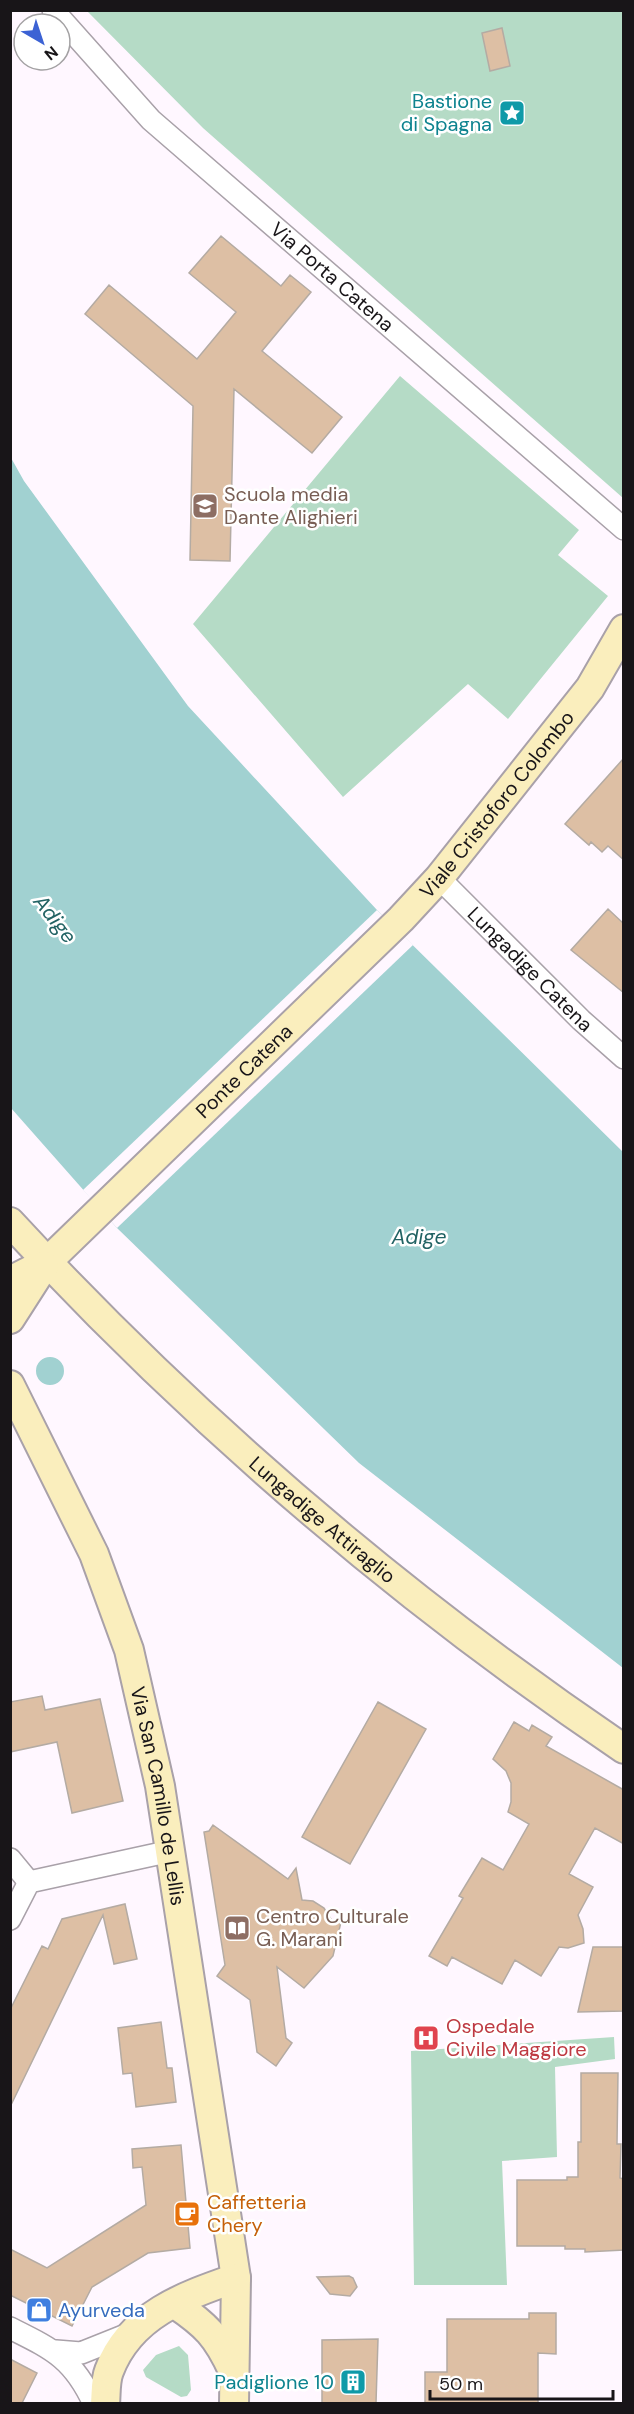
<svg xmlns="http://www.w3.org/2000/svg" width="634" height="2414" font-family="'DM Sans',sans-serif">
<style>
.green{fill:#b5dbc6}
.water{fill:#a1d1d1}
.pier{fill:#fff7ff}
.building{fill:#ddbfa4;stroke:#b4aba3;stroke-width:1.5}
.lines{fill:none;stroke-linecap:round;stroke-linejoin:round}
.street-casing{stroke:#a9a1a9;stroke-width:24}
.secondary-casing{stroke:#a9a1a9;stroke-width:32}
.street{stroke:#fff;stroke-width:21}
.secondary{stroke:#faeebd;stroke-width:28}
.labels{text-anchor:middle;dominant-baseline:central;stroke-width:5;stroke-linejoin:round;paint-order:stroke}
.culture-label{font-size:20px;fill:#0d838f;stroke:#fff;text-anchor:end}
.street-label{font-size:20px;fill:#181518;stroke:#fff}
.education-label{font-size:20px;fill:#785e54;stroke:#fff;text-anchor:start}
.health-label{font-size:20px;fill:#be3a42;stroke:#fff;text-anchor:start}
.food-label{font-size:20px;fill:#c56008;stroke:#fff;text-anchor:start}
.shop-label{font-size:20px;fill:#366cbe;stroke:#fff;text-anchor:start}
.water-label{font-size:21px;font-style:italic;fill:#226364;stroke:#fff}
</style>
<rect width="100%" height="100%" fill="#fff7ff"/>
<path class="green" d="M87,11h536v487l-420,-370z
M400,376l179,154 -21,25 50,41 -100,123 -40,-35 -125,113 -150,-173z
M614,2037l1,22 -60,8 2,90 -55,4 5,124h-93l-3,-234z
M179,2346l9,9 3,35 -4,6 -6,1 -35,-20 -3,-7 13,-15z"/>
<path class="water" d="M10,456l14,25 164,225 189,204 246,242v516l-264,-205 -242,-235 -106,-120z
M36 1371a14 14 0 1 1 28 0a14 14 0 1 1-28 0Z"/>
<path class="pier" d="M377,910l36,35 -296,283 -34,-38z"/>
<path class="building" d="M502,28l8,38 -20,5 -8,-38z
M221,236l60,50 9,-11 21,17 -49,59 80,66 -30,36 -78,-64 -4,172 -40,-1 3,-154 -108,-92 24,-29 88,74 39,-47 -47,-39z
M624,758v102l-16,-14 -6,6 -11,-10 -2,3 -24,-21z
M608,909l16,15v69l-53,-43z
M42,1696l3,14 55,-11 23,102 -51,12 -15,-71 -47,10v-50z
M378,1702l48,27 -76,135 -48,-27z
M514,1722l15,9 3,-6 20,12 -6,9 78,44v54l-29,-16 -26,46 24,13 -15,28 5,14 1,14 -16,5 -9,-1 -18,29 -26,-16 -13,24 -50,-27 -5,9 -18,-10 34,-58 -4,-2 23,-38 21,12 26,-46 -21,-12 3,-10v-19l-5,-12 -13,-12z
M213,1825l75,54 8,-11 6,32 11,1 11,7 10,16 7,-2 -8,34 -29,32 -27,-21 9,71 6,5 -16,23 -19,-14 -7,-52 -33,-24 8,-11 -21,-133 5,-1z
M125,1904l12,55 -23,5 -11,-49 -93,192v-97l32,-64 6,3 14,-30z
M593,1947h31v64l-46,1z
M161,2022l6,46h5l4,34 -40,5 -4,-34 -9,1 -5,-46z
M581,2073h37l-1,71h4l-1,34 4,1v71l-39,2v-3h-20v-3h-48v-66h50v-3h11v-35h3z
M181,2145l9,103 -42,5 -56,34 -20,39 -62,-31v-46l37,19 99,-63 -4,-38 -9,1 -1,-19z
M349,2276l4,2 4,9 -7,9 -20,-2 -13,-17z
M529,2313h27v41l-18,-1v50h-113v-31h22v-53h82z
M378,2339l-2,64h-54v-63z
M10,2359l27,14 -15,30h-12z"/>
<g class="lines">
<defs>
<g id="street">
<path id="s1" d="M53,10l98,110 473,409"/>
<path id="s2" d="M439,878l142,142 43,38"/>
<path d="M10,1859l19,23"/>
<path d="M10,1919l19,-37 142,-31"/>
<path d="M10,2328c42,21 63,30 84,76"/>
<path d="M56,2351l25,2 50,-20"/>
</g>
<g id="secondary">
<path id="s3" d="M10,1222c184,199 389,375 614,527"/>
<path id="s4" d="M10,1281l37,-19 354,-343 38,-41 151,-190 34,-59"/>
<path d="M10,1319l34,-53"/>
<path id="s5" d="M10,1385l84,169 35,96 31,136 76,492 -2,126"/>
<path d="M175,2304c31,21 42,32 58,67"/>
<path d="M105,2404c1,-11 0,-23 4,-33 21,-56 75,-75 127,-93"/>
</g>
</defs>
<use href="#street" class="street-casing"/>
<use href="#secondary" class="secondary-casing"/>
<use href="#street" class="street"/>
<use href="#secondary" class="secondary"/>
</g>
<defs>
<symbol id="sight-square" viewBox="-11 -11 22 22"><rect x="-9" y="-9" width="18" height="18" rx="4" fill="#0f9aa8" stroke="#fff"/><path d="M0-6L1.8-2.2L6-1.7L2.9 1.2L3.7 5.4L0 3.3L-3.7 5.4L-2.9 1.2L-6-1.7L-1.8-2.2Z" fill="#fff"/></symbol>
<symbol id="school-square" viewBox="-11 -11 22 22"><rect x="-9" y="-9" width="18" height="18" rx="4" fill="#8d6e63" stroke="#fff"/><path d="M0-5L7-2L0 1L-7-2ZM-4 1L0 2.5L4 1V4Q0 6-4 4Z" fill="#fff"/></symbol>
<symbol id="library-square" viewBox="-11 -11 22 22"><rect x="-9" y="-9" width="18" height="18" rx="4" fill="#8d6e63" stroke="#fff"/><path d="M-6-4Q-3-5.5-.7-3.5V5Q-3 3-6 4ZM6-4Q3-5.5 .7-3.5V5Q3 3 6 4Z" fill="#fff"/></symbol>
<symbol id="hospital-square" viewBox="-11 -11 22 22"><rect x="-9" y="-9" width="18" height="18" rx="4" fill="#e0444e" stroke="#fff"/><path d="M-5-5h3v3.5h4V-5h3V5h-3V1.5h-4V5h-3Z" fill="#fff"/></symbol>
<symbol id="cafe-square" viewBox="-11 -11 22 22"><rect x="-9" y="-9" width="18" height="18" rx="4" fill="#e8710a" stroke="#fff"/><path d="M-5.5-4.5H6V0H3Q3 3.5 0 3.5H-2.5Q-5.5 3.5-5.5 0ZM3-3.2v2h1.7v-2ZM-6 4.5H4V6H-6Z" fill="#fff"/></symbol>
<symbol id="shop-square" viewBox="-11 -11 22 22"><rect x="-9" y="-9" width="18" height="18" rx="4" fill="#3f7fe0" stroke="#fff"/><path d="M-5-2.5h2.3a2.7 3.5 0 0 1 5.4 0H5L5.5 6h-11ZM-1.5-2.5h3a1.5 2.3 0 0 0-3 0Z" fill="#fff"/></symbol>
<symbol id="building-square" viewBox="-11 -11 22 22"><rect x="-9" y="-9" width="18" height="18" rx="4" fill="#0f9aa8" stroke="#fff"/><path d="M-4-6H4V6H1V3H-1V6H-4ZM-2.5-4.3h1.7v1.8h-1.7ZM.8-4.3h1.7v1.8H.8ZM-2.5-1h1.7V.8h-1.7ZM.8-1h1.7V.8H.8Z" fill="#fff"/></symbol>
</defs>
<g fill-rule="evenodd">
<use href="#sight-square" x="497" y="98" width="30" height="30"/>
<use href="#school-square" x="190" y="491" width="30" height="30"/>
<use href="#library-square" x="222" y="1913" width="30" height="30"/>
<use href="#hospital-square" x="411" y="2023" width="30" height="30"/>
<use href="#cafe-square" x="172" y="2199" width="30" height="30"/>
<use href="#shop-square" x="24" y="2295" width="30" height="30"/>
<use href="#building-square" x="338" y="2367" width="30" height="30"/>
</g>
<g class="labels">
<g class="culture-label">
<text x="492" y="101">Bastione<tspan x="492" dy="23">di Spagna</tspan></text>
<text x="334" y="2382">Padiglione 10</text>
</g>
<g class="street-label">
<text stroke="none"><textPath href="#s1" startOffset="387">Via Porta Catena</textPath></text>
<text stroke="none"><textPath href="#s4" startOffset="684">Viale Cristoforo Colombo</textPath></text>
<text stroke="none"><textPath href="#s2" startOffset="129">Lungadige Catena</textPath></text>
<text stroke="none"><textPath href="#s4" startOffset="316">Ponte Catena</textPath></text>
<text stroke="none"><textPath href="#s3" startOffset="432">Lungadige Attiraglio</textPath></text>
<text stroke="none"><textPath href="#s5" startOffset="440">Via San Camillo de Lellis</textPath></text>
</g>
<g class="education-label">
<text x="224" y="494">Scuola media<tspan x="224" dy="23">Dante Alighieri</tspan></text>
<text x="256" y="1916">Centro Culturale<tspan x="256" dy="23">G. Marani</tspan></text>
</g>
<g class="health-label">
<text x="446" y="2026">Ospedale<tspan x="446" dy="23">Civile Maggiore</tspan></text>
</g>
<g class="food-label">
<text x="207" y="2202">Caffetteria<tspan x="207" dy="23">Chery</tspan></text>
</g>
<g class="shop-label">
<text x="58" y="2310">Ayurveda</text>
</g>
<g class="water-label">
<text transform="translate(55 919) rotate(52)">Adige</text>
<text x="419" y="1237">Adige</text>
</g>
</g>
<rect width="634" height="2414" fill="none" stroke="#181518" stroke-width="24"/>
<g transform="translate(42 42) rotate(141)"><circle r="28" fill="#ffffff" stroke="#a3a1a3" stroke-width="1.5"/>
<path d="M0-4.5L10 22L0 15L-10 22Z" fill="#3c62d4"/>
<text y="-9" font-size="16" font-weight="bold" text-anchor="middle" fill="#181518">N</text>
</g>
<path d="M430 2390v9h183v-9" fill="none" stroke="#181518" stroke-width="3"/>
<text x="439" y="2390" font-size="18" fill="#181518" stroke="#ffffff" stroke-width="4.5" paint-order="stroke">50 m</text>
</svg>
